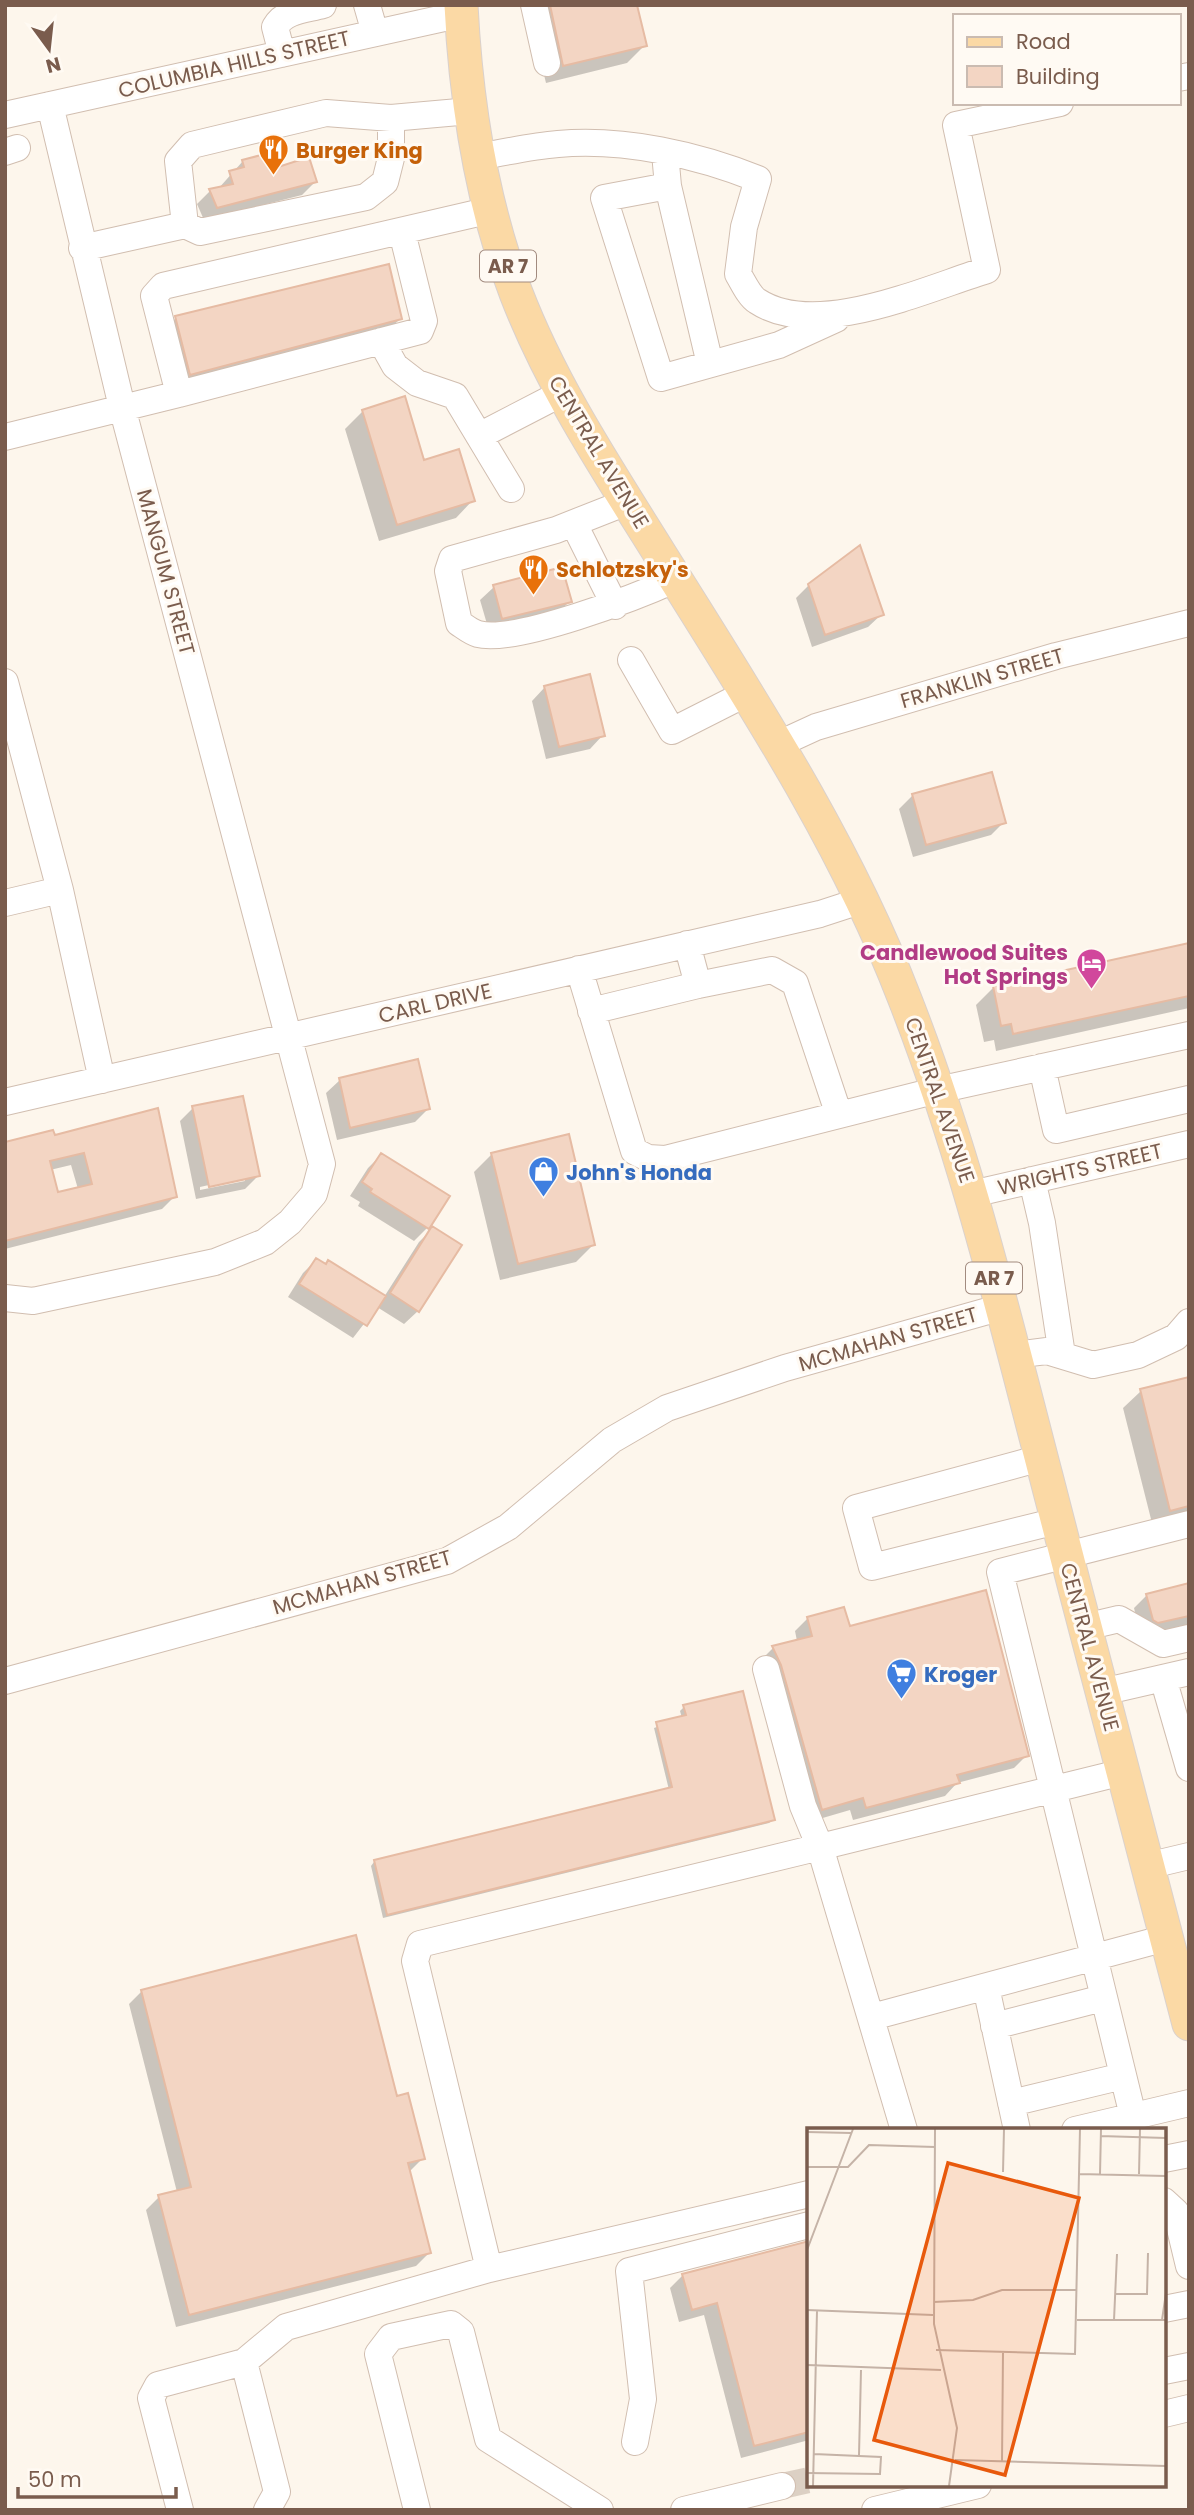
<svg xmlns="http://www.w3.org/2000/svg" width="1194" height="2515" font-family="Poppins,sans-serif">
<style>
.shadow{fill:#0003;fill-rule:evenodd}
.building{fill:#f3d5c3;stroke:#e6bba3;stroke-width:2;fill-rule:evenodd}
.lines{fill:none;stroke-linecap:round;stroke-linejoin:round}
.minor-tunnel{stroke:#dcd0c4;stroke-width:26;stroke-dasharray:26 13;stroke-linecap:butt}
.minor-casing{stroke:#d1beb0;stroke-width:28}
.major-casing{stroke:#dad1cd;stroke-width:35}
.minor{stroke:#fff;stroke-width:26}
.major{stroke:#fbd9a5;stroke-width:33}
.labels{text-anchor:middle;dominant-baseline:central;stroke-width:6;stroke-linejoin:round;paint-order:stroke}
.shield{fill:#fffaf3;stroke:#a28b7f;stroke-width:2}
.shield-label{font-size:19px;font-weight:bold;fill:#7a5c4d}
.street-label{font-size:21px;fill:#7a5c4d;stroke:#fffaf3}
.food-label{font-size:21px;font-weight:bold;fill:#c56008;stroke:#fffaf3;text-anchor:start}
.hotel-label{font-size:21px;font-weight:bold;fill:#b23c85;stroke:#fffaf3;text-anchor:end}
.shop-label{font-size:21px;font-weight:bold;fill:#366cbe;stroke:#fffaf3;text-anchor:start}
.inset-road{fill:none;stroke:#c5b3a7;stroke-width:2}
.view{fill:#e8590c;fill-opacity:0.15;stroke:#e8590c;stroke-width:3.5}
.inset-edge{fill:none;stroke:#7a5c4d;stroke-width:3.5}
</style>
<rect width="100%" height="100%" fill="#fdf6ec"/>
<path class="shadow" d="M527,5h108l10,40 -18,18 -81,20z
M243,161l31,9 41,12 -13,13 -98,25 -7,-16 13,-13 8,-2z
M176,318l224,1 -18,17 -209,55 -14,-56z
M363,411l60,51 50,38 -17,18 -77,23 -34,-112z
M809,585l73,29 -14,13 -56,20 -16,-49z
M494,587l76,14 -13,13 -68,17 -9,-31z
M545,687l58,48 -13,14 -44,10 -14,-58z
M990,774l14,48 -13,13 -78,22 -14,-48 13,-13z
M1189,945v63l-193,43 -2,-11 -10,2 -8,-37 17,-17z
M340,1080l88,29 -13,13 -78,18 -11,-47z
M193,1108l65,68 -13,13 -49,10 -16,-78zM245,1177v4l-45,9v-3z
M53,1137l122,59 -13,13 -157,40v-105zM71,1165l7,24 -21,5 -7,-24z
M492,1154l101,91 -17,17 -76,18 -26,-108z
M381,1155l66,42 -20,31 -13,13 -56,-35 2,-4 -10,-6 18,-28z
M432,1229l27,17 -41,65 -14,13 -27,-17 -24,31 -65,-41 15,-24 13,-13 68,37 35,-55z
M1189,1379v139l-36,9 -30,-119 18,-17z
M1189,1585v40l-45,11 -4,-3 -6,-25 13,-13z
M808,1618l41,10 178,127 -13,13 -57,15 -12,13 -92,24 -3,-10 -41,12 -49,-161 13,-13 24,-7 -2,-10z
M684,1707l89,113 -4,3 -386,95 -12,-52 3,-4 295,-72 -15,-62 28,-10 -2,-7z
M142,1991l254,107 27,60 -13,13 19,82 -13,13 -240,61 -30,-117 13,-13 18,-5 -48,-188z
M809,2243v197l-68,18 -37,-143 -25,7 -9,-34 13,-13z"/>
<path class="building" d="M550,5h87l10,41 -84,20z
M269,153l6,15 34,-11 8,25 -100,26 -8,-19 24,-5 -4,-13 15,-4 -2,-7z
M389,264l13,55 -212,56 -15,-59z
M405,396l19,64 35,-11 16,52 -78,24 -35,-115z
M860,545l24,70 -59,20 -17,-51z
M562,567l10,35 -70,17 -9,-34z
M590,674l15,62 -46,11 -15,-61z
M992,772l14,51 -80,22 -14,-51z
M1189,943v53l-176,38 -2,-10 -10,2 -8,-40z
M418,1059l12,50 -80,19 -11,-50z
M243,1096l17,80 -51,11 -17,-81z
M158,1108l19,89 -172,44v-99l48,-12 2,5zM84,1153l8,31 -34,8 -8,-31z
M569,1134l26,111 -77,19 -27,-111z
M381,1153l69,43 -21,33 -59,-37 2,-3 -10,-7z
M432,1226l30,19 -43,67 -29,-19z
M316,1258l10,6 2,-4 58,36 -19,30 -68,-42z
M1189,1377v129l-19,5 -30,-122z
M1189,1583v33l-31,7 -5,-3 -7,-26z
M986,1590l43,166 -72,19 3,8 -94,25 -3,-10 -41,12 -41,-145 -9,-19 40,-10 -5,-19 37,-10 6,19z
M743,1691l32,129 -388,95 -13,-55 298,-73 -16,-65 30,-7 -3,-10z
M356,1935l41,161 11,-3 17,66 -17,4 23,90 -242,62 -31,-120 33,-8 -50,-197z
M809,2241v191l-55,14 -37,-143 -25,7 -10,-36z"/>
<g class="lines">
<path class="minor-tunnel" d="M782,2486l27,-6"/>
<defs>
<path id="minor" d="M367,5l8,28
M534,5l13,58
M282,54l-7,-27c10,-17 30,-17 48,-22
M1178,78l11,-2
M5,115l457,-101
M5,152l12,-4
M665,153l3,33 -64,12 57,180 118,-33 57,-26
M479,157c26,-5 53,-11 79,-13 66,-6 140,11 200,35l-14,48 -6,47c5,8 11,22 19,27 59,39 168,-12 230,-31l-31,-145 104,-22
M668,186l42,178
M185,225l15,7 166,-35 19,-15 6,-24v-40
M82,248l103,-23 -7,-64 14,-16 134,-32 65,5 79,-7
M381,341l14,25 22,17 38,13 56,93
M179,394l241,-63 4,-10 -22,-89
M479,436l83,-43
M5,437l174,-43 -25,-98 9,-10 328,-76
M627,502l-71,28 -104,29 -4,12 11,52c6,4 12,9 19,11 37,10 161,-38 198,-55
M574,524l41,82
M631,660l41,71 75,-38
M5,682l55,208 42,190
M779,744l37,-17 240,-71 133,-33
M5,903l55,-13
M687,944l11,41 74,-15 23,13 44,132
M579,969l55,182 14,7 17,1 273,-69 251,-55
M591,1011l107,-26
M1042,1067l14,63 133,-31
M5,1102l815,-188 43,-14
M1032,1180l10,43 20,132
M972,1194l217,-50
M5,1298l28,3 182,-39 50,-20 25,-20 24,-28 8,-30 -200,-757 -72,-302
M1014,1355l33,-4 46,14 45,-10 38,-18 13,-15
M1041,1458l-185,50 16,59 185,-46
M1085,1627l34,-8 44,25 26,-6
M766,1669l37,137 17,41 -400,97 -5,17 74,308 320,-75
M1163,1678l26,90
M5,1681l442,-120 61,-34 104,-87 55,-32 118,-40 217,-61
M1102,1692l87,-20
M1147,1866l42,-10
M986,1987l31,143
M872,2017l294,-79
M994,2026l109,-28
M1011,2103l112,-27
M1133,2116l-133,-544 189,-48
M904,2130l-84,-283 303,-75
M1075,2130l114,-27
M1164,2159l25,-5
M1164,2201l12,11 13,54
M1164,2309l25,-5
M244,2362l33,130 -10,18
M1164,2371l25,-5
M1164,2414l25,-6
M635,2442l8,-43 -14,-128 180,-46
M180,2510l-29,-112 7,-13 86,-23 42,-35 203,-58
M417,2510l-39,-156 13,-17 60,-13 10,8 27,107 112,71
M684,2510l98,-24
M875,2510l103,-25"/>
<path id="major" d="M461,5c5,98 20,196 55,288 37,96 93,179 147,266 88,141 181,282 241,438 61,155 100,318 142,479 47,183 95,366 143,548"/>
</defs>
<use href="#minor" class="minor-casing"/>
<use href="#major" class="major-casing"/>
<use href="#minor" class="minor"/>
<use href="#major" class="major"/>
</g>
<defs>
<symbol id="restaurant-pin" viewBox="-11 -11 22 30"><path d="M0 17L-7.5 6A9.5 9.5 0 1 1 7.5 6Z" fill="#e8710a" stroke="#fffaf3"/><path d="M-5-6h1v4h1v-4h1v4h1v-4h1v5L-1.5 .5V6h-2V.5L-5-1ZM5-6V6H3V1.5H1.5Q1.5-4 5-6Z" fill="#fff"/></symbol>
<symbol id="hotel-pin" viewBox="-11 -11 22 30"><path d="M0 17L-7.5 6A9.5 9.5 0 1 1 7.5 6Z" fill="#d1479c" stroke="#fffaf3"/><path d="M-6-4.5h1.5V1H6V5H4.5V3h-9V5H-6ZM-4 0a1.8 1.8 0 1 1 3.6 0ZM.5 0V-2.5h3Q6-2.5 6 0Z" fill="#fff"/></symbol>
<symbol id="shop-pin" viewBox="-11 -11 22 30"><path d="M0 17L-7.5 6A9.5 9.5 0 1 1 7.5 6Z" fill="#3f7fe0" stroke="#fffaf3"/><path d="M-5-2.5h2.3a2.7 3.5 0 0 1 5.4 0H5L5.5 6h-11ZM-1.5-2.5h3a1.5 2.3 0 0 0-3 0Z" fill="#fff"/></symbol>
<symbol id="supermarket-pin" viewBox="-11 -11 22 30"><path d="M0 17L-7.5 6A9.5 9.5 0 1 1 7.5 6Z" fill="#3f7fe0" stroke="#fffaf3"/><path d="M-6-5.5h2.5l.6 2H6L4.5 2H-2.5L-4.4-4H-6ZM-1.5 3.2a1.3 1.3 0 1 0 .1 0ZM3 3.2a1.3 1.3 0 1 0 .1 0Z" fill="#fff"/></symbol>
</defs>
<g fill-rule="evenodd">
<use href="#restaurant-pin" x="256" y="132" width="35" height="47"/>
<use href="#restaurant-pin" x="516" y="552" width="35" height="47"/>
<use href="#hotel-pin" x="1074" y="946" width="35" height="47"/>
<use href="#shop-pin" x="526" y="1154" width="35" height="47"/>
<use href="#supermarket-pin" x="884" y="1656" width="35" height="47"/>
</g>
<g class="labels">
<g class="shield">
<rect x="480" y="250.5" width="56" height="31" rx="5"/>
<rect x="966" y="1262.5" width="56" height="31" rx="5"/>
</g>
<g class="shield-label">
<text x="508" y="266">AR 7</text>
<text x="994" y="1278">AR 7</text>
</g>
<g class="street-label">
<text transform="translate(234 64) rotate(-13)">COLUMBIA HILLS STREET</text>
<text transform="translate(599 452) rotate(59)">CENTRAL AVENUE</text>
<text transform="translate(166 572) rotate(75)">MANGUM STREET</text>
<text transform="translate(982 678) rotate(-16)">FRANKLIN STREET</text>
<text transform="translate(435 1003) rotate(-13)">CARL DRIVE</text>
<text transform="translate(940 1100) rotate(71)">CENTRAL AVENUE</text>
<text transform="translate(1080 1169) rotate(-13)">WRIGHTS STREET</text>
<text transform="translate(888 1339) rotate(-16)">MCMAHAN STREET</text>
<text transform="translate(362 1582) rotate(-16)">MCMAHAN STREET</text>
<text transform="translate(1090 1647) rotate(75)">CENTRAL AVENUE</text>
</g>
<g class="food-label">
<text x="296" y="150">Burger King</text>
<text x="556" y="569">Schlotzsky's</text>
</g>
<g class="hotel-label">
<text x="1068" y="952">Candlewood Suites<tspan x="1068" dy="24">Hot Springs</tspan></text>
</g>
<g class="shop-label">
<text x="566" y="1172">John's Honda</text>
<text x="924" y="1674">Kroger</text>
</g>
</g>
<g transform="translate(807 2128)">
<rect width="359" height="359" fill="#fdf6ec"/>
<path class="inset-road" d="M128,1l-1,195 23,104 -8,58M0,4l44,1M293,8l66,2M0,39h41l21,-22 66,2M196,44l1,-43M272,46l87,2M293,46l1,-45M332,46l1,-45M0,122l46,-121M309,166h31l1,-41M127,174l39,-2 29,-10h75M0,182l126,5M270,192h89M307,192l3,-66M355,192l4,-27M129,222l139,4 5,-225M0,237l134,5M52,327l2,-85M148,332l211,6M195,334l1,-110M0,345l73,1 1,-17 -67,-3M6,358l4,-175"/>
<path class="view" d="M141,35l131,35 -74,277 -131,-35z"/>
<rect width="359" height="359" class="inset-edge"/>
</g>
<rect width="1194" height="2515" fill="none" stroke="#7a5c4d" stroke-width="14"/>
<rect x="953" y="14" width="228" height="91" fill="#fffaf3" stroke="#cabbb1" stroke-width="2"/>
<rect x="967" y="37" width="35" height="10" fill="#fbd9a5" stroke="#cabbb1" stroke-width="2"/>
<text x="1016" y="49" font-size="21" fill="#7a5c4d">Road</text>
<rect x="967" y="66" width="35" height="21" fill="#f3d5c3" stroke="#cabbb1" stroke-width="2"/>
<text x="1016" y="84" font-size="21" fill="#7a5c4d">Building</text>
<g transform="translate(49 49) rotate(165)" stroke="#fffaf3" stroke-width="5" paint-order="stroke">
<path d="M0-5L12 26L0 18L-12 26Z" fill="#7a5c4d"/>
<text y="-10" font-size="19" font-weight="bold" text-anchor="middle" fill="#7a5c4d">N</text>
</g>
<path d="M18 2487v10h158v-10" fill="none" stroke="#7a5c4d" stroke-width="3.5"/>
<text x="28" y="2487" font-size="21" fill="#7a5c4d" stroke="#fffaf3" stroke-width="5" paint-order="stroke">50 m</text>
</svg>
